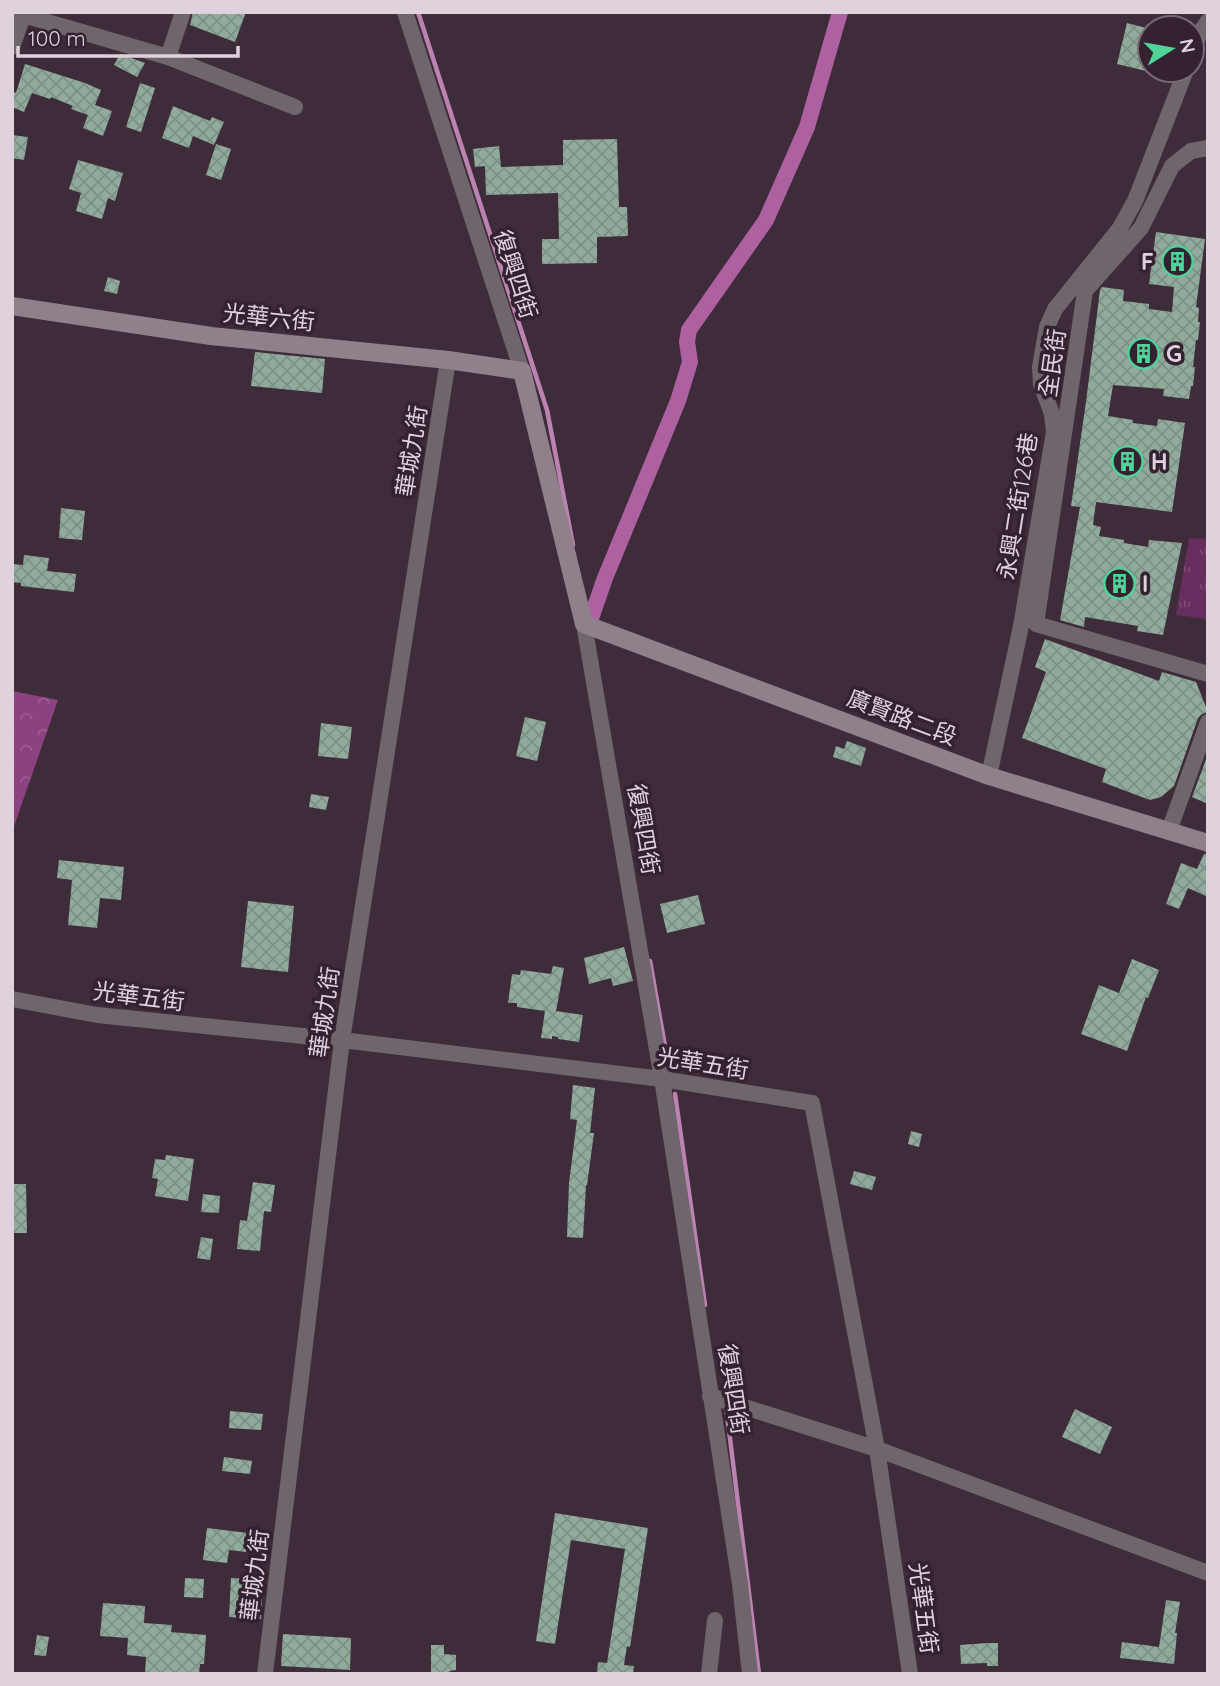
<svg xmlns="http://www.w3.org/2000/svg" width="1220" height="1686" font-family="Quicksand,'Noto Sans TC',sans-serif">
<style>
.forest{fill:url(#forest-crowns)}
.park{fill:url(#park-tufts)}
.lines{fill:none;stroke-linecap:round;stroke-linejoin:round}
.stream{stroke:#bc83b2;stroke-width:4.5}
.canal{stroke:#ad61a0;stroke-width:16}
.building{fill:url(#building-cross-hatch)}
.street{stroke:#6f656c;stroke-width:16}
.secondary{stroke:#8f808c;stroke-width:18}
.labels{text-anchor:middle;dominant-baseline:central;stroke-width:7;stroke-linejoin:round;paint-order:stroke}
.poi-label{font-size:23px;font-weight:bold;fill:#dfd2dc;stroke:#352231;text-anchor:start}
.street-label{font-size:23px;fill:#dfd2dc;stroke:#352231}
</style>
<defs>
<pattern id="forest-crowns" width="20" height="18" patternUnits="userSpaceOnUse" patternTransform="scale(1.75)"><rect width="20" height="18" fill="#8c4280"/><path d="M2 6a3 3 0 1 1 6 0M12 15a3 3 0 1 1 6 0" fill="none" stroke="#9c5c91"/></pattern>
<pattern id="park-tufts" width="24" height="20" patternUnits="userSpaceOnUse" patternTransform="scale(1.75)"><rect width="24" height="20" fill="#672d5e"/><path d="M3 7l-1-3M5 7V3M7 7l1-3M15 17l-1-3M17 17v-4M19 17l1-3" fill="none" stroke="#7c4b74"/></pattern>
<pattern id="building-cross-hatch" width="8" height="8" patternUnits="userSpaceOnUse" patternTransform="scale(1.75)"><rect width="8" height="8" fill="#90ab9c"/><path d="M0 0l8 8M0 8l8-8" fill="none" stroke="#7d9086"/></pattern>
</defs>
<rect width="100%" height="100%" fill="#3f2c3b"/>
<path class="forest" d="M12,691l46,9 -46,132z"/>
<path class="park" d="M1189,538l19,1v80l-32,-4z"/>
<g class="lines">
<path class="stream" d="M418,12l129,398 26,135
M650,961l19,108
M675,1094l30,211
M726,1406l33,268"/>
<path class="canal" d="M589,624l16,-46 73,-177 12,-39 -3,-20 2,-12 77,-110 41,-93 33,-115"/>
</g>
<path class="building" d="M193,12h53l-11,30 -45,-17z
M1127,23l23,6v25l-4,17 -29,-7z
M120,54l25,9 -8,14 -23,-12z
M25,64l60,19 16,7 -6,15 17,6 -9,25 -20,-8 5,-13 -17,-6 2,-3 -22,-9 -1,2 -18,-6 -8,19 -12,-5v-16l4,2z
M140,83l15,5 -14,44 -15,-5z
M173,106l37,15 2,-4 12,5 -10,23 -21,-9 -4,12 -27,-10z
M12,135l16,2 -4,23 -12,-2z
M617,139l2,68h8l1,29 -31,1v26l-55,1v-25h17l-1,-46 -72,2 -1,-29 -10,1 -2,-18 26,-3 2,21 62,-2v-25z
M216,144l15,5 -10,31 -15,-5z
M78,160l45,13 -8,28 -7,-3 -6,21 -26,-8 5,-18 -12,-4z
M1156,232l49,7 -9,68 3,1 -1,14h2l-2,18h-2l-3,27h2l-2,19h-2l-2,13 -26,-3 1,-7 -51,-4 -5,31 25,4v3l24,3 1,-7 27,4 -13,89 -76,-10 -3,23 8,2 -2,9 25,4v3l24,4 1,-7 33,3 -19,92 -26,-4 1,-5 -53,-9 -1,10 -24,-7 20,-113 -9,-1 15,-104 14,-112 2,-3 22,3 -1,11 26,3v5l23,3 2,-25 -25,-3z
M108,277l12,4 -3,13 -13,-3z
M255,352l70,7 -3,34 -71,-7z
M61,508l24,3 -3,29 -23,-2z
M24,555l25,3 -2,13 29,3 -2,18 -53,-6v-3l-9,-1v-18l11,1z
M1045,639l114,42 3,-9 34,10 12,30 -6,2 -4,4 -24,68 -13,11 -11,3 -48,-18 4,-13 -84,-31 24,-66 -11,-5z
M525,717l21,5 -9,39 -21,-5z
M321,723l31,4 -4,32 -30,-3z
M847,741l19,7 -5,18 -28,-9 3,-11 8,3z
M1208,754v50l-16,-7z
M311,794l18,3 -3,13 -17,-3z
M1204,854h4v43l-20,-9 -9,21 -13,-5 15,-41 16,6z
M59,860l65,7 -3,33 -21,-2 -3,30 -29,-3 4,-45 -15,-2z
M698,895l7,29 -38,9 -7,-29z
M248,901l46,5 -6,66 -47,-5z
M624,947l9,34 -20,5 -2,-8 -22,6 -5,-26z
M1132,959l27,11 -11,28 -2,-1 -19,54 -46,-17 18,-49 20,8z
M553,966l11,2 -8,43 27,4 -4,27 -21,-3v-2l-6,-1v3l-11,-1 4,-27 -28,-4v-4h-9l4,-29 8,1 1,-5 30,4z
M573,1085l22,3 -5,45h4l-7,52h-1l-3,53 -16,-1 2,-54 8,-63 -7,-1z
M911,1131l11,3 -3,13 -11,-3z
M166,1155l28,4 -6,42 -33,-5 3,-17 -6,-1 3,-19 10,1z
M854,1171l22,6 -4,13 -22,-6z
M253,1182l22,3 -4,27 -7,-1 -4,40 -23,-2 3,-29 7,1z
M12,1184h14l1,49h-15z
M203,1194l17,2 -1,17 -18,-1z
M201,1237l12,2 -3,21 -13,-2z
M1075,1409l37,18 -12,27 -38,-17z
M230,1411l33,3 -2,16 -32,-2z
M224,1457l28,4 -2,13 -28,-3z
M555,1513l93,15 -18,119 -3,-1 -3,19 10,1 -1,8h-36l1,-12 9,1 18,-114 -54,-9 -16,104 -19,-3z
M207,1528l50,6 -2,14 -8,-1 -1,5 -17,-2 -2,13 -24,-3z
M185,1578l19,1 -1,19 -19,-1z
M231,1578l32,2 -2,39 -32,-2z
M1166,1600l14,2 -5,31h2l-3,31 -54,-6 2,-16 37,5z
M103,1603l42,3 -1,17 28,2 -1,7 35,3 -2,29h-4l-1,10h-54l1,-17 -19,-2 1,-17 -28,-2z
M283,1634l68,4 -1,32 -69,-4z
M37,1635l12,2 -3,19 -12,-1z
M987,1643h11v23h-11v-3l-26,1 -1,-19z
M431,1645h13v9l12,1v15l-6,1 -4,3h-15z"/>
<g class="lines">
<path class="street" d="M13,12l155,45
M183,12l-15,45 127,50
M405,12l117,359
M12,47l11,-31
M1192,53l8,-20 8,-12
M1208,148l-17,3 -19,15 -31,62 -56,63 -49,333 172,50
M584,624l78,455 78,505 10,90
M989,776l32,-150 33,-194 -2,-18 -11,-30 -1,-17 7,-40 8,-18 65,-81 15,-27 51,-131
M1169,831l39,-109
M12,999l85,16 245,25 320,39 150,24 65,346 33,225
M710,1396l167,53 331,124
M265,1674l77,-634 106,-680
M709,1674l6,-54"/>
<path class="secondary" d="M12,306l199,30 237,24 74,11 62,253 405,152 219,67"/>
</g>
<defs>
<symbol id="building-ring" viewBox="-11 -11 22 22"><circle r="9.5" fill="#352231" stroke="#4fd399" stroke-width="1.5"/><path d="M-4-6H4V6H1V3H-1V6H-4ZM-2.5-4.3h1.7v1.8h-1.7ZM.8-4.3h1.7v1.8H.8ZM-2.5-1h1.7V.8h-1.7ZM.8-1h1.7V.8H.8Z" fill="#4fd399"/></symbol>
</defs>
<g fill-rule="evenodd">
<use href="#building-ring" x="1160" y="244" width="35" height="35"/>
<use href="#building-ring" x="1126" y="336" width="35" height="35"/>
<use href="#building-ring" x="1110" y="444" width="35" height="35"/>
<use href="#building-ring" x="1102" y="566" width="35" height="35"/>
</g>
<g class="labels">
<g class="poi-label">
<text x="1154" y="261" text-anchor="end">F</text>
<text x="1166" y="353">G</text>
<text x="1151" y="461">H</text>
<text x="1142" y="583">I</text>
</g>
<g class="street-label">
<text transform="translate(516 274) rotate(72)">復興四街</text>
<text transform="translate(269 317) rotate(6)">光華六街</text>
<text transform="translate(1052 363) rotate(-82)">全民街</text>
<text transform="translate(411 451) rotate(-81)">華城九街</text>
<text transform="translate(1017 506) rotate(-81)">永興二街126巷</text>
<text transform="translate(902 717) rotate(21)">廣賢路二段</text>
<text transform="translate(644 829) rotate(80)">復興四街</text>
<text transform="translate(139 996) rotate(7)">光華五街</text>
<text transform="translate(324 1012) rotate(-82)">華城九街</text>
<text transform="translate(703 1063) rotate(9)">光華五街</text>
<text transform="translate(734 1389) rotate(81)">復興四街</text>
<text transform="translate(254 1575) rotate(-83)">華城九街</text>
<text transform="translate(924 1608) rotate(82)">光華五街</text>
</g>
</g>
<rect width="1220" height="1686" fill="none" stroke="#dfd2dc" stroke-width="28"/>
<g transform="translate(1171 49) rotate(79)"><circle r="33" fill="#352231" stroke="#796875" stroke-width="2"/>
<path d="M0-5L12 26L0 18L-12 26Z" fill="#4fd399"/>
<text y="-10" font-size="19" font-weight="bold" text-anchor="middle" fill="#dfd2dc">N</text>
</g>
<path d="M18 46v10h220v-10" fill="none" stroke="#dfd2dc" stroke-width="3.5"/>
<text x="28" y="46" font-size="21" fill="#dfd2dc" stroke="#352231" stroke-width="5" paint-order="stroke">100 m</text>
</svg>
